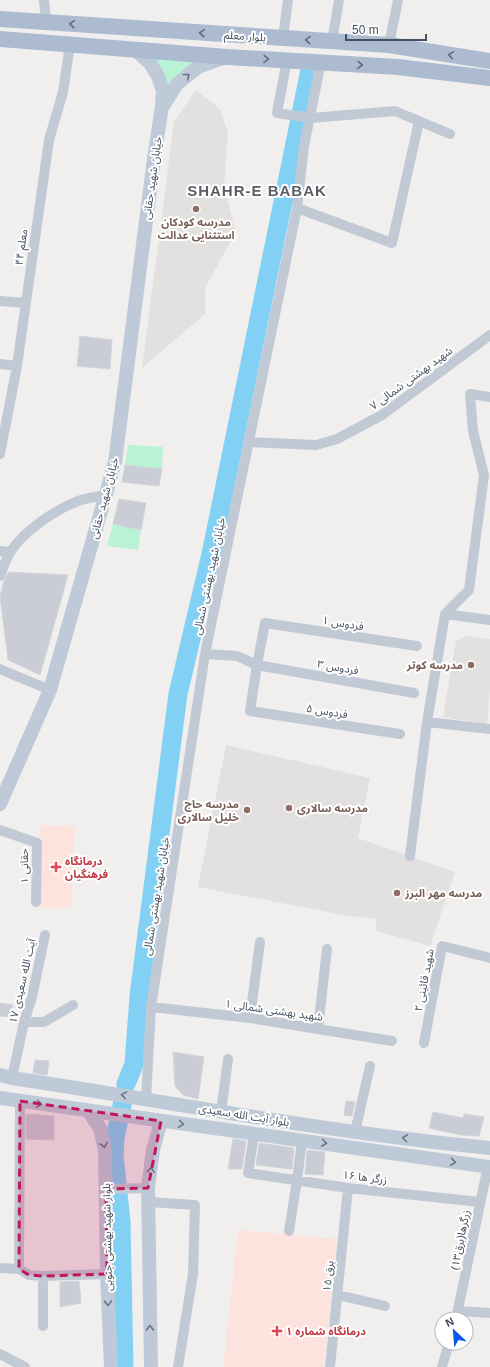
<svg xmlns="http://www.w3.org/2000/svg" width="490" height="1367" font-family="Helvetica,'Noto Sans Arabic',sans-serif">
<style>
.education{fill:#e3e0e0}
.medical{fill:#fde3dd}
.green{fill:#b9f3d5}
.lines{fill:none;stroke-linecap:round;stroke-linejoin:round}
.river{stroke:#82d1f4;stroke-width:19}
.building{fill:#cacdd5;stroke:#d2d4db}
.street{stroke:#c1c9d5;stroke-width:10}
.secondary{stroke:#bfcad9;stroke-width:14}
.primary{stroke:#acbbd0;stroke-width:16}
.oneway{stroke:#5f6b7a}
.oneway2{stroke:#6a7583}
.marked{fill:#c2185b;fill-opacity:0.2;stroke:#c2185b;stroke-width:3;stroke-dasharray:8 5;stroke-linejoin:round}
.education-dot{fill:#8d6e63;stroke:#fff;stroke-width:1.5}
.health-dot{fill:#e0444e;stroke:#fff;stroke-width:1.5}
.labels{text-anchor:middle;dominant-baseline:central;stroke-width:4;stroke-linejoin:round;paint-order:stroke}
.street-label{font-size:11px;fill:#45505e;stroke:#fff}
.education-label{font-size:11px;font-weight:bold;fill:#785e54;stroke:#fff;text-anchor:end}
.health-label{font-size:11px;font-weight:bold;fill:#be3a42;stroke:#fff;text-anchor:start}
.district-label{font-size:15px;font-weight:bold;letter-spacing:1px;fill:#5b5e64;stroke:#fff}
</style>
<rect width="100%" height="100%" fill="#f1efee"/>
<path class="education" d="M196,90l24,19 8,24 -4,53 12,46 -31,56v26l-63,54 32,-246z
M466,636l24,3v50l-3,35 -44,-7 13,-76z
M226,745l144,33 -12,60 97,34 -25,74 -54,-15v-12l-33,-4 -145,-28z"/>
<path class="medical" d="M40,825l35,2 -4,80 -32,2z
M238,1230l99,9 -13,128h-101z"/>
<path class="green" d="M142,54l76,5 -54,43z
M128,445l35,2 -1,22 -37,-4z
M113,524l28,6 -3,20 -31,-4z"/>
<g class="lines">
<path class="river" d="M126,1084l8,-20 5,-68 39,-302 33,-140 99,-484
M123,1101l-8,37 -1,17 7,67 3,145"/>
</g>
<path class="building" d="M80,336l32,4 -2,29 -33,-3z
M125,465l37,4 -3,17 -37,-4z
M119,499l27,4 -5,27 -28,-6z
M8,572l60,3 -28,100 -32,-15 -8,-64 4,-15z
M0,1003l13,2 -1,12 -12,-1z
M173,1052l31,5 -6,42 -15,-4 -8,-9z
M35,1060l14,1 -2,14 -14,-2z
M346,1101l9,1 -3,14 -8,-1z
M433,1112l30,6 1,-4 20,3 -5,19 -19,-1 -31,-7z
M26,1114l28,2v24l-28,-1z
M233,1139l13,2 -4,28h-14z
M259,1143l35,5 -2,21 -36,-4z
M307,1150l18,2 -2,23 -18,-1z
M79,1281l2,22 -21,4v-25z"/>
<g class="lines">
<path class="street" d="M44,0l2,22
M283,38l5,-38
M332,41l7,-41
M389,45l9,-45
M287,60l-10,53 34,5 84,-7 55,23
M297,208l95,35 27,-122
M0,301l26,2
M0,364l17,2
M249,442l67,3 21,-6 45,-24 108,-80
M0,454l17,-88 32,-226 14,-48 7,-47
M0,551l10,1
M0,576c3,-8 6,-18 11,-25 14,-21 44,-41 67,-50 8,-3 18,-4 27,-6
M445,614l45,6
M205,654l32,2 20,9 157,28
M0,669l50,21
M427,722l63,7
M400,734l-150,-23 7,-46 8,-42 152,23
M0,830l37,13 -1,59
M410,856l17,-134 18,-108 24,-24 15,-115 -11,-44 -3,-37 20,3
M151,1007l99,11 142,23
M250,1018l10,-76
M24,1022h20l29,-17
M318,1028l9,-79
M424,1043l18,-97 48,12
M12,1078l12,-56 8,-25 13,-62
M146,1099l5,-92 54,-353 92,-446 7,-62 17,-84
M221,1112l7,-53
M355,1132l15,-66
M254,1134l-6,39 100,15 132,14
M106,1189l42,-1
M149,1202l46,3 -2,69 -15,93
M289,1231l8,-51 5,-40
M0,1268l19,1
M19,1269l1,-168
M19,1269l10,6 14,1 64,-2
M338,1295l47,11
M459,1311l31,2
M456,1319l32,-153
M43,1326v-50
M0,1354l25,13
M330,1367l18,-179
M442,1367l7,-24"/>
<path class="secondary" d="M163,106l14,-22 21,-17 28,-10
M0,804l50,-114 65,-228 39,-303 8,-53 1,-15 -5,-15 -8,-13 -15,-13
M0,1075l12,3c159,24 318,55 478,70
M0,1098l490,69
M88,1111l12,17 5,22 2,124 4,93
M151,1367l-3,-179 5,-38 8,-29"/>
<path class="primary" d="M0,19l389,26 101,16
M0,39l227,18 171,10 92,11"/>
</g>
<defs><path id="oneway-chevron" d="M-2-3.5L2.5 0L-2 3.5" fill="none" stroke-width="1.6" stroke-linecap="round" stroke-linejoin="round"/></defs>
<g class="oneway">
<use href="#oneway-chevron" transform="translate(72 24) rotate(-176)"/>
<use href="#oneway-chevron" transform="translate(202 33) rotate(-176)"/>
<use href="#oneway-chevron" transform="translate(308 40) rotate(-177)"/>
<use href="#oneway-chevron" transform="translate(451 55) rotate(-171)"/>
<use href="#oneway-chevron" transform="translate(266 59) rotate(3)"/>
<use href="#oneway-chevron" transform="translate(360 65) rotate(4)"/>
</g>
<g class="oneway2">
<use href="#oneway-chevron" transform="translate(187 76) rotate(-39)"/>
<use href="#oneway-chevron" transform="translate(124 1095) rotate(-171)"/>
<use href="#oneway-chevron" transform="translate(39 1104) rotate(8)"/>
<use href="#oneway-chevron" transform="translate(181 1124) rotate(8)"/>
<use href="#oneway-chevron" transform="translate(405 1138) rotate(-173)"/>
<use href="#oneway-chevron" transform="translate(324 1143) rotate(8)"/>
<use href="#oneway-chevron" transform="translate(104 1145) rotate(78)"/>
<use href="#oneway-chevron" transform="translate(453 1162) rotate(8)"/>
<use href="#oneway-chevron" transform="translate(151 1170) rotate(-82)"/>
<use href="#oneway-chevron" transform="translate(108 1303) rotate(88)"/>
<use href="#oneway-chevron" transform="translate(150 1328) rotate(-91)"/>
</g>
<path class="marked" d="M20,1101l141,20 -13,67 -42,1 1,85 -64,2 -14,-1 -10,-6z"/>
<g class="education-dot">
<circle cx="196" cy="209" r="4"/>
<circle cx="471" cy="665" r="4"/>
<circle cx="289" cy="808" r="4"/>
<circle cx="247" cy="810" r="4"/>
<circle cx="397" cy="893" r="4"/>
</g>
<g class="health-dot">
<path d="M54 861h4v4h4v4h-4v4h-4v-4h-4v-4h4z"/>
<path d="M275 1325h4v4h4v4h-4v4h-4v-4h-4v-4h4z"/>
</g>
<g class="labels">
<g class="street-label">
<text transform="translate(245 36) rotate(4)">بلوار معلم</text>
<text transform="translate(152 178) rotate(-82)">خیابان شهید حقانی</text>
<text transform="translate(21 247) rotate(-82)">معلم ۴۴</text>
<text transform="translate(411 378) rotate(-36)">شهید بهشتی شمالی ۷</text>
<text transform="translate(104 498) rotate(-75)">خیابان شهید حقانی</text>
<text transform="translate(209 576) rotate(-78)">خیابان شهید بهشتی شمالی</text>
<text transform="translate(343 623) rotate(9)">فردوس ۱</text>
<text transform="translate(338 667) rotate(10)">فردوس ۳</text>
<text transform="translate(327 711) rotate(9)">فردوس ۵</text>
<text transform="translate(24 866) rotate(-91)">حقانی ۱</text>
<text transform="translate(156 896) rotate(-81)">خیابان شهید بهشتی شمالی</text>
<text transform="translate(424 980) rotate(-79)">شهید قائینی ۲</text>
<text transform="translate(22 981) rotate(-77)">آیت الله سعیدی ۱۷</text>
<text transform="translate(274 1010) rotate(8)">شهید بهشتی شمالی ۱</text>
<text transform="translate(244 1115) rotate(9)">بلوار آیت الله سعیدی</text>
<text transform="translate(365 1177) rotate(7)">زرگر ها ۱۶</text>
<text transform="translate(107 1237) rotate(-91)">بلوار شهید بهشتی جنوبی</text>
<text transform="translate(460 1240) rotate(-79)">زرگرها(برق۱۳)</text>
<text transform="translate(328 1276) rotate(-84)">برق ۱۵</text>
</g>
<g class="education-label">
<text x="196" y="222" text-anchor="middle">مدرسه کودکان<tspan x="196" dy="13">استثنایی عدالت</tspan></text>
<text x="463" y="665">مدرسه کوثر</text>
<text x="239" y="804">مدرسه حاج<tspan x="239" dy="13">خلیل سالاری</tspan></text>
<text x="297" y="808" text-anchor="start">مدرسه سالاری</text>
<text x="405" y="893" text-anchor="start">مدرسه مهر البرز</text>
</g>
<g class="health-label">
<text x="65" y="861">درمانگاه<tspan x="65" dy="13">فرهنگیان</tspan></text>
<text x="286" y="1331">درمانگاه شماره ۱</text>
</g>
<g class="district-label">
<text x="257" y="190">SHAHR-E BABAK</text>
</g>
</g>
<g transform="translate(454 1331) rotate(334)"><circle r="19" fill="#ffffff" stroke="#b5b9bf"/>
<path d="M0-3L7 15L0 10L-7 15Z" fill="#0959f1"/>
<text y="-6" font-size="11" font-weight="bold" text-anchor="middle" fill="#45505e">N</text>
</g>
<path d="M346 34v6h80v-6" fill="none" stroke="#45505e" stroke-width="2"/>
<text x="352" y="34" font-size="12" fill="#45505e" stroke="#ffffff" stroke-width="3" paint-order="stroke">50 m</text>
</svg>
